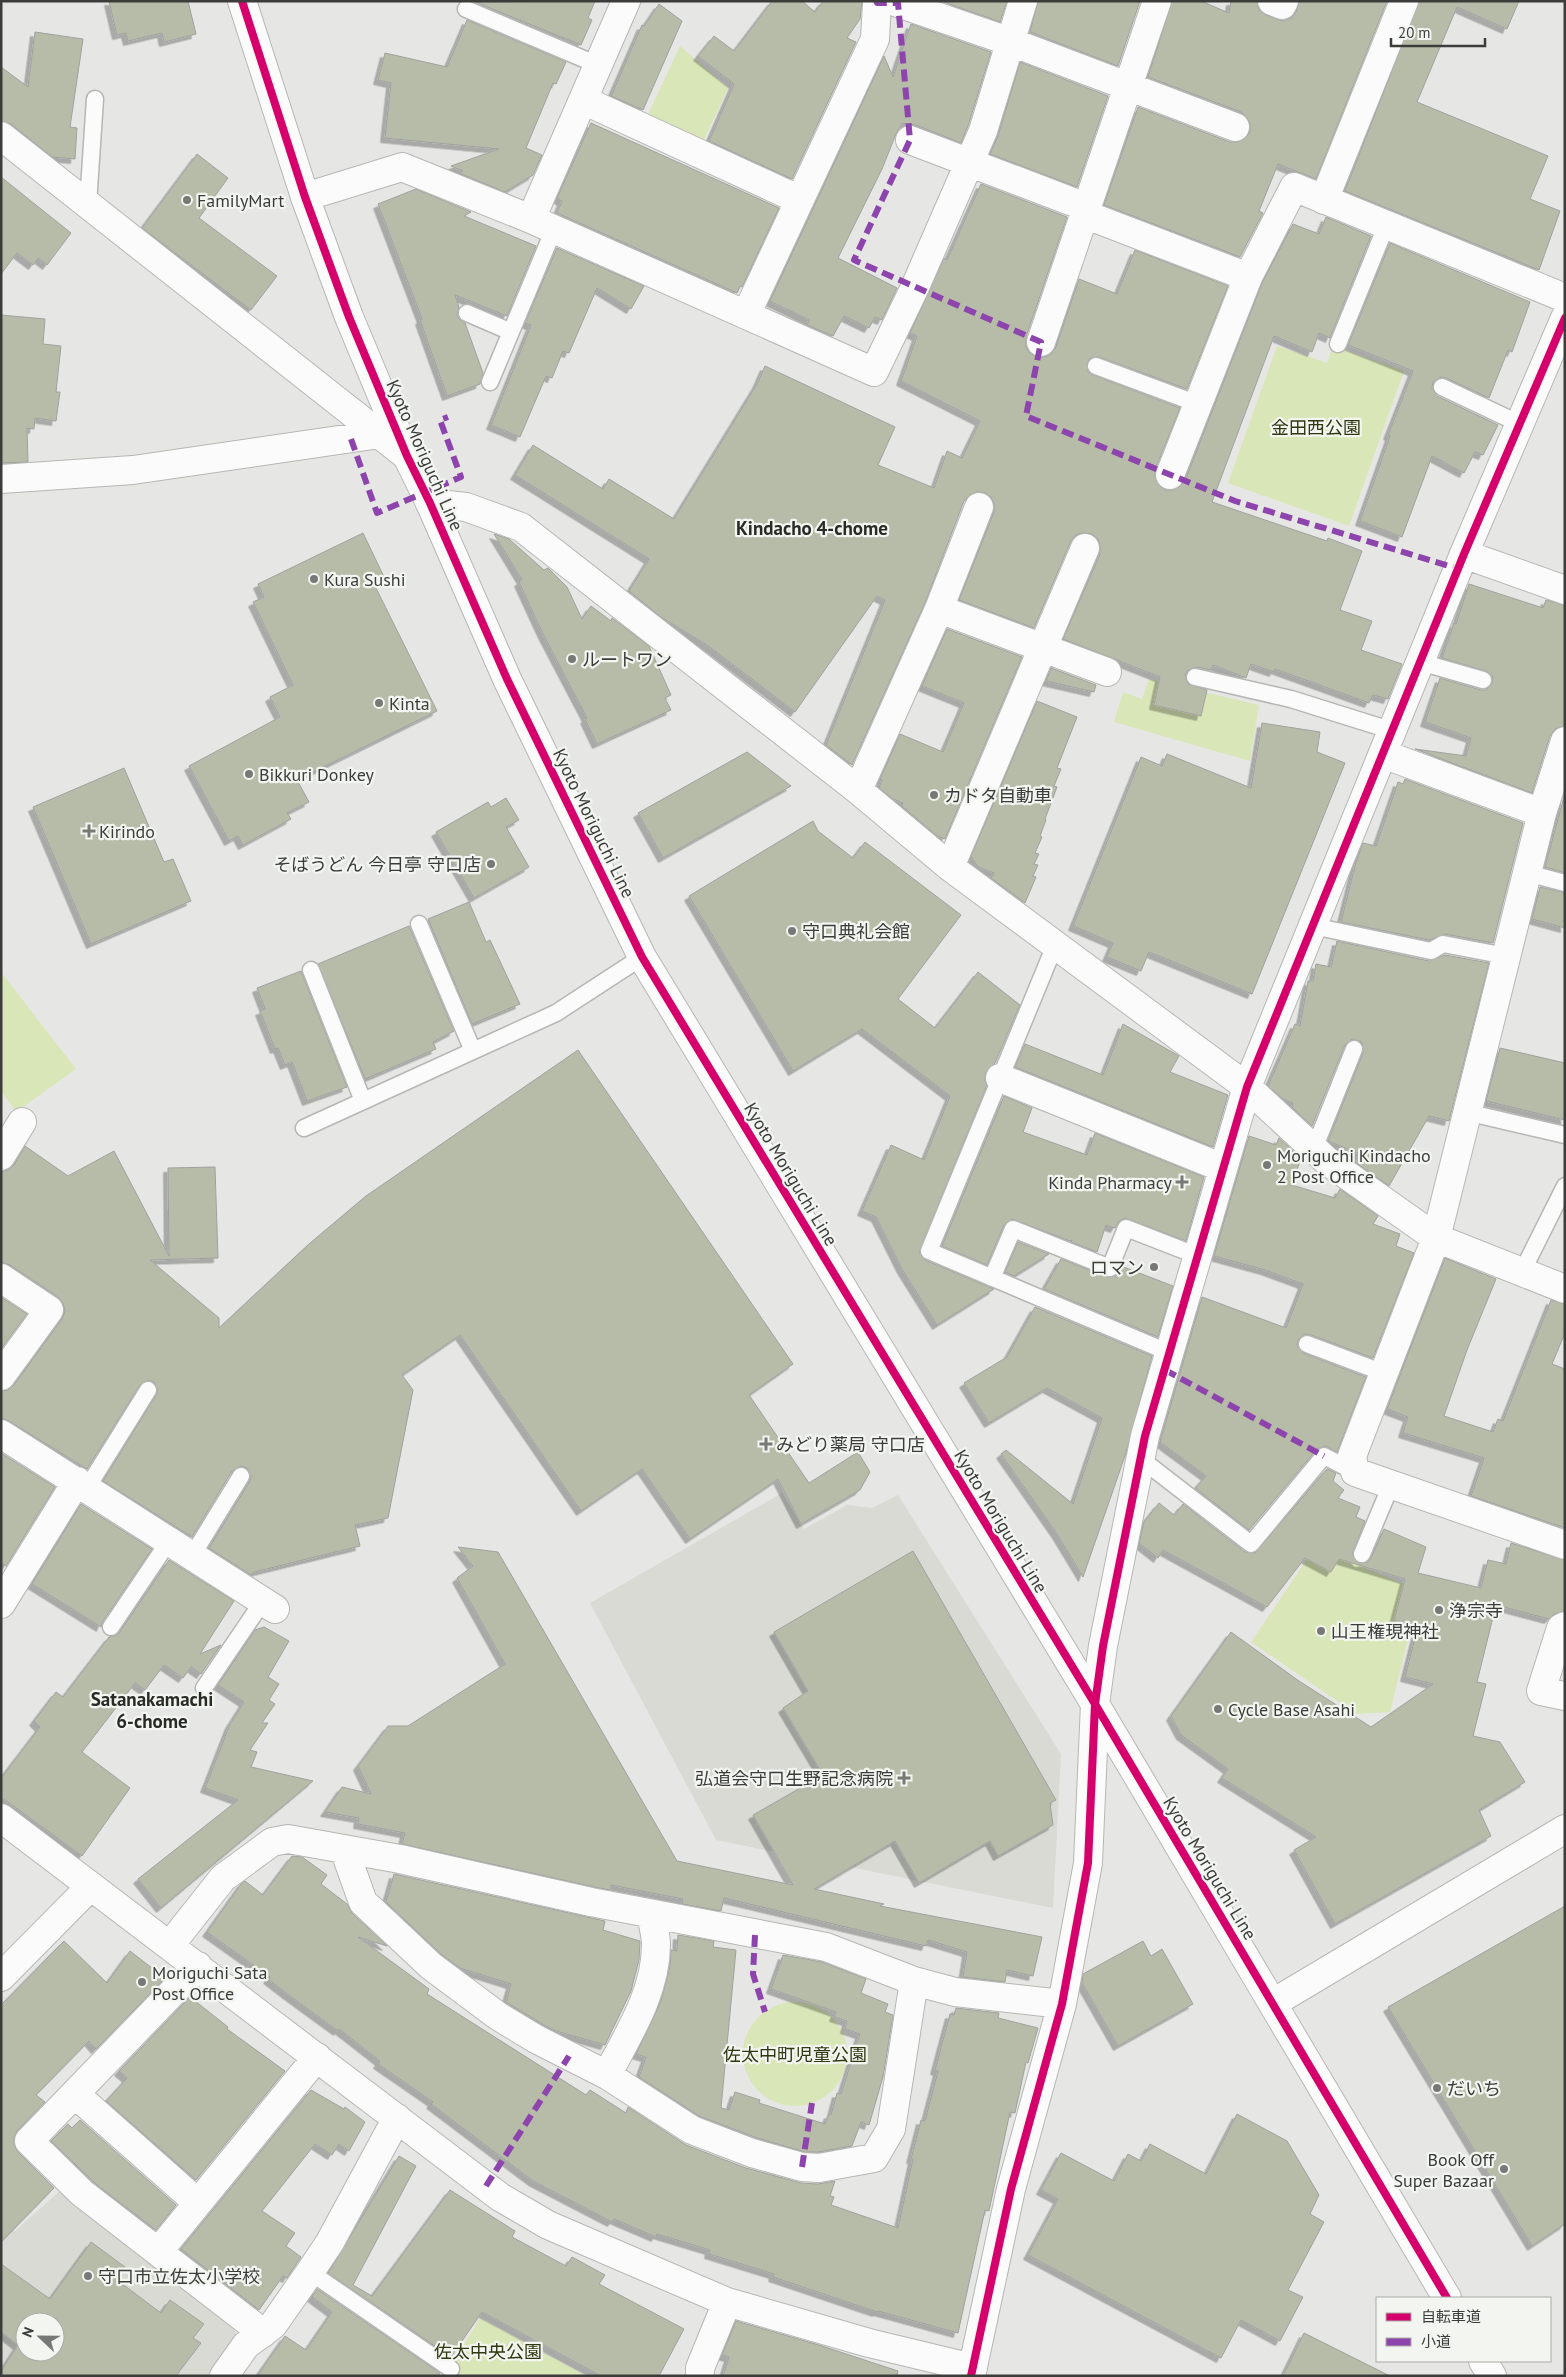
<svg xmlns="http://www.w3.org/2000/svg" width="1566" height="2377" font-family="'PT Sans','Noto Sans JP',sans-serif">
<style>
.built{fill:#d8dad3;fill-rule:evenodd}
.green{fill:#d9e6b7}
.building{fill:#b7bca9;stroke:#a0a19f;fill-rule:evenodd;filter:url(#shadow)}
.lines{fill:none;stroke-linecap:round;stroke-linejoin:round}
.service-casing{stroke:#b6b7b4;stroke-width:19}
.minor-casing{stroke:#b6b7b4;stroke-width:30}
.primary-casing{stroke:#b6b7b4;stroke-width:30}
.service{stroke:#fbfbfb;stroke-width:16}
.minor{stroke:#fbfbfb;stroke-width:28}
.primary{stroke:#fbfbfb;stroke-width:28}
.quiet{stroke:#8e44ad;stroke-width:6;stroke-dasharray:12 6;stroke-linecap:butt}
.cycleway-casing{stroke:#f3f5f0;stroke-width:11}
.cycleway{stroke:#d6006c;stroke-width:8}
.poi-dot{fill:#787876;stroke:#f3f5f0;stroke-width:2}
.labels{text-anchor:middle;dominant-baseline:central;stroke-width:4.5;stroke-linejoin:round;paint-order:stroke}
.poi-label{font-size:18px;fill:#3c3d3b;stroke:#f3f5f0;text-anchor:start}
.park-label{font-size:18px;fill:#2e3811;stroke:#f3f5f0}
.street-label{font-size:18px;fill:#3c3d3b;stroke:#f3f5f0}
.neighbourhood-label{font-size:19px;font-weight:bold;fill:#292b27;stroke:#f3f5f0}
</style>
<defs>
<filter id="shadow"><feDropShadow dx="-4.5" dy="4.5" stdDeviation="0" flood-color="#0004"/></filter>
</defs>
<rect width="100%" height="100%" fill="#e6e7e4"/>
<path class="built" d="M782,1493l22,36 43,-24 25,3 26,-13 163,259 -8,154 -337,-68 -126,-237z
M63,2188l169,132 5,18 -28,38h-208v-163l14,18zM25,2322h30v30h-30z"/>
<path class="green" d="M680,46l48,42 -25,54 -56,-25z
M1277,346l50,17 6,-17 71,25 -55,155 -121,-43z
M1149,679l110,26 -9,56 -136,-39 9,-30 19,7z
M1,972l75,97 -60,43 -15,-21z
M1314,1549l37,15 8,-11 10,4 -4,11 55,23 -30,121 -34,2 -105,-72z
M743 2054a52 52 0 1 1 104 0a52 52 0 1 1-104 0Z
M480,2318l106,58h-141z"/>
<path class="building" d="M109,1h79l8,33 -32,8 -2,-9 -34,8 -2,-8 -9,2z
M595,1l-7,17 4,2 -11,25 -106,-43z
M772,1h30l13,11 8,-11h39l-2,18 -13,19 9,4 -64,137 -83,-38 25,-57 -36,-28 16,-20 20,15z
M941,1h66l-7,21z
M1038,1h102l-22,65 -88,-34z
M1172,1h29l28,12 2,-12h26l2,9 7,5 17,6 8,-3 5,-6 3,-11h88l-71,178 -38,-15 -19,47 4,2 -23,44 -136,-52 34,-98 92,35h8l6,-3 6,-7v-8l-3,-6 -6,-6 -93,-35z
M1419,1h100l-12,28 -50,-22 -40,95 131,54 -18,43 30,12 -21,59 -194,-79z
M659,4l23,17 -39,89 -32,-14 31,-71 2,1z
M467,20l99,42 -10,22 -3,-1 -27,65 16,7 -9,20 -28,17 -46,-19 4,-2 -12,-5 48,-17 -114,-11 6,-55 -13,-3 7,-27 62,14z
M911,24l80,28 -23,74 -7,17 -45,-18 -14,-2 -6,11 -14,35 -44,89 59,30 -15,32 -7,-3 -6,11 -25,-12 -11,20 -26,-11 2,-5 -39,-19 114,-245 9,21z
M35,32l48,7 -13,88 7,1 -2,31 -23,-2 -41,-33 -10,-3v-54l27,20z
M1020,62l88,34 -31,91 -87,-33 8,-18z
M591,123l188,85 -37,79 -2,-1 -3,7 -180,-80 5,-12 -5,-3z
M197,154l31,24 -29,40 78,58 -26,34 -109,-82z
M1,177l70,56 -24,32 -9,-7 -5,7 -16,-12 -16,21z
M981,184l86,33 -41,120v9l3,6 7,5h8l7,-3 5,-7 23,-68 38,15 18,-44 93,36 -41,103 -88,-32 -9,1 -3,5 1,9 5,3 87,33 -25,62v7l3,7 7,6h7l7,-3 6,-6 77,-198 31,-59 26,10 7,-17 45,19 -41,102 -11,-5 -7,19 -38,-16 -62,166 115,39 1,-3 34,13 -22,59 32,11 -11,29 41,14 -14,35 -15,-4 -4,8 -94,-34 -1,3 -23,-8 -5,14 -33,-13 -2,5 -14,-3 -9,3 -3,5 3,9 19,6 -6,26 -47,-11 6,-28 -97,-38 37,-85v-8l-2,-7 -6,-5 -9,-1 -7,2 -5,6 -37,87 -75,-28 35,-88v-8l-3,-7 -6,-4 -8,-1 -7,3 -6,6 -39,102 -73,162 -26,-20 59,-145 -8,-4 -82,116 -88,-67 -46,-28 -32,-26 20,-32 -134,-84 18,-30 70,44 6,-10 65,40 83,-135 8,-18 130,61 -17,38 56,23 13,-37 15,7 18,-37 -79,-40 16,-45 -7,-3 34,-75 3,2z
M416,189l55,23 -7,4 72,30 -29,70 -52,-21 4,12 -2,8 2,4 6,4 18,50 -3,11 -33,12 -27,-76 2,-1 -44,-115z
M1390,243l140,59 -18,50 -4,-2 -19,48 -43,-20 -5,-1 -8,5 -1,6 5,8 61,29 -15,30 -8,-3 -11,21 -32,-17 -30,81 -42,-16 30,-85 -2,-1 25,-64 -65,-26z
M557,248l87,38 -13,23 -34,-21 -28,65 -6,-2 -11,27 -6,-2 -26,61 -29,-12 40,-100 -6,-2z
M1,315l44,4 -2,25 18,2 -5,46h4l-4,29 -21,-3 -1,11 -7,-1 1,34 -27,1z
M363,533l22,46 -11,5 63,127 -140,69 12,22 -22,11 4,6 -48,26 -5,-9 -9,5 -40,-75 91,-49 -10,-20 23,-12 -40,-83 11,-5 -6,-13z
M494,534l15,5 35,31 4,-2 19,19 15,32 9,-13 20,15 1,-3 37,28 22,49 -6,3 6,12 -74,34 -12,-25 2,-1 -44,-84 -24,-52 3,-2z
M1469,584l74,24 3,-8 19,5v121l-10,3 -5,7 -18,57 -117,-44 51,7 5,-18 -46,-16 15,-44 41,12h5l6,-7 1,-6 -7,-6 -44,-13 12,-35 2,1z
M947,629l75,28 -77,182 -8,-3 -35,-30 1,-3 -10,-4 -14,-11 3,-8 -2,-1 20,-45 43,18 21,-49 -42,-17z
M1051,668l45,17 -2,7 -48,-11z
M1037,701l40,16 -20,51 4,1 -7,17 3,1 -12,32 1,1 -6,16 2,1 -7,16 4,1 -5,10 4,1 -5,11 3,1 -11,26 -34,-25 3,-5 -16,-6 -7,-11z
M1262,723l58,9 -3,20 28,11 -93,231 -103,-42 -8,19 -34,-14 6,-14 -40,-17 68,-169 21,9 5,-12 84,34z
M747,752l44,34 -128,72 -25,-45z
M124,768l40,94 9,-3 18,42 -100,43 -58,-137z
M1405,779l118,44 -30,120 -48,-9 -16,6 -88,-18 15,-60 7,-19 13,3 22,-64 5,2z
M1565,793v80l-20,-6z
M506,798l13,22 -13,7 23,40 -55,31 -38,-66 52,-30 3,5z
M813,821l5,10 35,27 12,-16 96,73 -63,84 37,29 43,-56 42,33 -25,58 -9,9 -1,8 2,5 -68,167 6,8 69,29 -57,36 -35,-56 -26,-52 -14,-6 29,-66 33,15 26,-64 -88,-67 -69,42 -104,-175z
M1540,887l25,6v35l-33,-9z
M469,902l17,40 4,-2 30,64 -48,20 -44,-105z
M409,926l45,105 -21,11 3,7 -71,30 -47,-115z
M1337,941l92,20 16,-6 44,8 -40,158 -20,-5 -40,70 -34,-24 5,-8 -32,-13 35,-88 -1,-11 -10,-3 -7,6 -33,81 -20,-19 1,-4 -10,-4 -15,-13 27,-62 5,2 8,-45h5l3,-17 15,3z
M301,971l46,116 -40,14 -15,-39 -7,3 -7,-17 -3,1 -15,-38 5,-2 -8,-21z
M1123,1024l56,32 -9,16 58,23 -15,52 -198,-80 10,-23 78,31z
M1500,1048l65,15v57l-79,-19z
M578,1050l215,314 -44,31 60,88 49,-31 12,20 -10,18 -59,34 -23,-45 -88,60 -48,-70 -61,42 -121,-176 -58,40 11,15 -25,128 -33,7 5,21 -106,26 -3,3 -42,-27 41,-67 1,-5 -4,-8 -6,-2 -9,5 -40,66 -89,-56 53,-86 2,-5 -4,-8 -6,-2 -8,5 -53,84 -78,-48 -8,-3v-27l7,-1 6,-5 48,-66 3,-8 -2,-8 -5,-6 -48,-32 -9,-3v-90l7,-2 6,-5 11,-19 43,30 46,-25 55,105 -1,-88 47,-1 3,91 -68,2 69,58v10l90,-84 57,-48z
M1004,1096l28,12 -9,24 64,23 8,-22 109,44 -18,64 -61,-23 -6,3 -4,7 -9,-3 -9,27 -26,-10 1,-2 -2,1 -58,-22 -8,6 -17,40 -45,-19z
M1249,1136l27,9 3,-7 22,20 -9,27 43,13 5,-9 38,27 -5,8 27,10 -4,12 18,7 -41,105 -62,-23 -6,-1 -7,6 -1,6 6,7 63,24 -29,75 -12,-6 -8,3 -68,81 -54,-42 11,-12 -46,-34 42,-145 84,31 17,-44 -38,-14 -51,-14z
M1018,1242l31,12 -35,22 -9,-4z
M1445,1258l51,21 -29,71 -23,66 49,16 5,-13 5,2 48,-121 14,4v29l-13,31 13,5v159l-94,-32 13,-38 -81,-25 5,-16 -21,-8z
M1061,1259l46,18 9,-1 5,-10 52,20 -15,51 -114,-48z
M1,1297l26,17 -26,35z
M1035,1307l117,49 -26,97 -43,124 -26,-43 -56,-80 5,-4 67,54 29,-86 -55,-30 -58,35 -25,-40 43,-26z
M1,1453l54,34 -49,79 -5,-3z
M1327,1469l9,4 -3,8 11,9 -6,8 22,9 -4,10 9,4 -13,34 7,8 9,-1 3,-4 13,-29 42,18 -8,26 63,15 7,-28 18,4 5,-21 54,17v51l-11,3 -5,5 -53,-14 -19,77 9,2 -13,52 27,6 25,40 -46,28 12,26 -156,88 -41,-74 22,-13 -94,-59 6,-9 -47,-34 -10,-19 60,-84 68,49 72,46 62,-43 -28,-7 13,-51 -24,-6 11,-41 -66,-20 -8,13 -26,-14 -38,49 -104,-57 -5,8 -19,-15 5,-21 15,-19 15,12 9,-11 62,48 10,1z
M81,1504l71,45 -49,72 -2,6 -69,-43z
M458,1547l40,5 179,309 116,24 -40,-70 70,-40 -40,-67 25,-17 -34,-59 139,-81 143,249 -6,3 3,22 -55,31 -8,-15 -71,42 -24,-42 -81,48 70,15 -4,2 162,31 -9,39 -26,-6 -2,12 -42,-5 4,-25 -39,-12 -2,6 -202,-48 -3,13 -39,-7 1,-5 -72,-14v5l-17,-3 -192,-43 3,-11 -47,-9 1,-6 -34,-6 17,-25 29,7 -13,-28 30,-40h20l97,-62 -48,-86 16,-12z
M169,1560l65,41 -34,53 21,-9 -20,29 -10,-7 -8,11 -19,-13 -19,25 -10,-7 -53,69 48,36 -48,68 -81,-59v-19l39,-51 -6,-6 22,-29 7,5 46,-60 6,-1 4,-3z
M264,1627l25,14 -21,36 11,7 -10,16 6,4 -13,19h6l-18,27 7,2 -6,15 62,14 -152,127 -23,-29 100,-79 -33,-12 25,-64 14,-22 -26,-17 37,-55z
M292,1856l10,1 25,18 -6,9 26,20 5,9 35,33 -29,-9 71,52 -2,5 159,101 4,-5 36,23 2,-6 58,38 60,23 55,15 17,1 17,-3 -5,15 4,1 -3,8 67,23 15,-69h-2l10,-39 4,1 13,-50 -3,-1 15,-56 4,1 2,-7 43,5 -1,5 40,10 -10,35 -2,-1 -11,51 -5,-1 -21,99 -4,-1 -27,123 -80,-22 -1,1 -104,-35 1,-3 -65,-20 1,-4 -53,-16 -1,3 -42,-18 -2,3 -79,-41 -102,-77 2,-2 -55,-38 2,-3 -41,-32 -1,2 -52,-38 -18,-14 2,-2 -63,-45 34,-48 4,-3 18,14z
M394,1874l211,47 -2,9 37,11 -1,19 -8,31 -26,54 -52,-15 -9,-5 -38,-23 5,-18 -51,-16 -19,-14 -55,-52z
M1565,1906v318l-33,22 -144,-239z
M678,1935l36,6 -1,6 23,3 -15,158 8,2 6,-18 25,8 -1,3 66,21 4,-10 2,1 6,-22 4,1 19,-60 -15,-5 2,-8 -13,-4 2,-5 -65,-23 12,-34 39,7 44,17 -5,14 27,11 -3,8 8,3 -10,62 -14,48 -8,-3 -9,24 -34,6h-13l-48,-14 -58,-22 -60,-39 7,-20 -10,-3 25,-53 9,-35 1,-16 6,1z
M64,1941l43,42 23,-32 35,27 -69,71 -7,-8 -53,54 9,7 -28,29 -3,7v7l4,7 36,36 -53,54v-237z
M1143,1941l8,15 11,-7 31,55 -75,42 -36,-63 1,-9z
M190,1997l38,30 -1,2 58,42 -89,109 -90,-79 21,-23 -8,-7z
M311,2090l33,19 1,-2 20,15 -16,29 -10,-7 -7,11 -17,-11 -53,67 33,22 -9,13 15,11 -14,21 -4,-2 -24,34 -78,-61z
M1237,2114l50,27 32,54 -9,19 14,8 -36,68 15,7 -23,44 -39,-21 -20,38 -193,-103 30,-56 -17,-9 20,-37 53,28 14,-27 13,7 9,-17 56,30z
M80,2120l96,85 -20,25 -59,-45 -46,-44 17,-17 4,4z
M399,2156l17,10 -63,119 19,11 78,-106 65,41 -3,6 54,29 6,-9 33,18 -6,9 85,45 -25,47h-58l-119,-64 -31,45 -123,-84z
M91,2242l34,25 -8,13 44,33 9,-13 34,24 -11,14 8,5 -25,33h-175v-5l17,-26 -17,-13v-68l49,35zM25,2322h30v30h-30z
M317,2289l123,84 -2,3h-181l28,-40 21,14 26,-38 -20,-15z
M736,2321l83,24 79,26 -1,5h-174l6,-19 -7,-2z
M1304,2333l86,43h-107z"/>
<g class="lines">
<defs>
<path id="service" d="M466,9l132,56
M88,204l7,-105
M467,313l44,19
M1338,344l48,-118
M1096,366l102,38
M490,382l64,-153
M1442,387l78,37
M1420,662l63,18
M1195,677l96,22 102,32
M1527,873l38,10
M419,924l54,127
M1313,926l118,25 12,-7 63,12
M1055,945l-126,306 241,102
M311,970l52,131
M1466,1112l99,23
M304,1128l252,-115 86,-56
M1314,1149l40,-100
M1522,1272l43,-86
M992,1278l21,-49 97,39 16,-40 72,28
M1307,1344l77,29
M1141,1459l110,85 73,-88 31,16
M87,1488l61,-98
M1362,1554l29,-69
M192,1556l49,-80
M111,1627l58,-86
M204,1688l59,-87
M310,2272l141,97"/>
<path id="minor" d="M1272,1l10,4 2,-4
M898,3l113,39 224,85
M583,100l217,100
M1,136l406,320
M910,140l176,67
M305,197l97,-30 129,52 343,153 41,-85 68,-156 40,-130
M1324,200l80,-199
M1084,214l164,63
M531,219l95,-218
M746,315l129,-276 2,-36
M1041,342l116,-341
M1170,475l78,-198 46,-90 271,111
M1,479l132,-9 247,-36
M430,503l36,4 55,20 337,263 92,77 297,220 80,74 109,77 129,51
M1464,554l101,36
M939,609l168,63
M1565,741l-23,72 -106,425 -84,218 3,16 210,73
M1383,754l159,59
M858,790l81,-181 40,-102
M950,867l135,-319
M1000,1078l223,90
M1,1156l21,-34
M1,1278l48,32 -48,66
M1,1434l274,175
M1,1604l76,-123
M1565,1626l-4,2 -20,63 24,5
M1,1818l499,379 48,28 179,77 142,41 104,25
M344,1849l19,53 68,64 67,50 38,23 71,36 85,55 60,23 50,14 17,1 55,-10 17,-29 23,-148
M170,1945l53,-67 49,-36 16,-3 112,20 191,43 235,45 88,34 41,11 107,12
M198,1966l-169,175 53,52 181,140
M1,1977l90,-91
M1273,2003l292,-174
M607,2075c21,-40 49,-83 49,-130 0,-10 -3,-21 -5,-30
M76,2095l122,108
M158,2252l159,-195
M224,2376l22,-31 27,-20 37,-53 20,-30 67,-124
M700,2376v-8l27,-66
M971,2376l40,-187 51,-185 26,-141 7,-159 8,-58 42,-210 102,-349 217,-533 101,-236"/>
<path id="primary" d="M242,1l63,196 44,120 58,139 23,47 77,176 135,278 453,747 352,594
M1483,2361l9,15"/>
</defs>
<use href="#service" class="service-casing"/>
<use href="#minor" class="minor-casing"/>
<use href="#primary" class="primary-casing"/>
<use href="#service" class="service"/>
<use href="#minor" class="minor"/>
<use href="#primary" class="primary"/>
<path class="quiet" d="M876,1l1,2h21l12,137 -56,120 187,82 -15,74 209,85 224,68
M351,439l26,74 84,-36 -21,-57 8,-3
M1165,1370l159,86
M755,1935l-2,39 12,38
M802,2167l10,-64
M486,2186l83,-130"/>
<defs>
<path id="cycleway" d="M242,1l63,196 44,120 58,139 23,47 77,176 135,278 453,747 352,594
M971,2376l40,-187 51,-185 26,-141 7,-159 8,-58 42,-210 102,-349 217,-533 101,-236"/>
</defs>
<use href="#cycleway" class="cycleway-casing"/>
<use href="#cycleway" class="cycleway"/>
</g>
<g class="poi-dot">
<circle cx="187" cy="200" r="5"/>
<circle cx="314" cy="579" r="5"/>
<circle cx="572" cy="659" r="5"/>
<circle cx="379" cy="703" r="5"/>
<circle cx="249" cy="774" r="5"/>
<circle cx="934" cy="795" r="5"/>
<path d="M86.5 823.5h5v5h5v5h-5v5h-5v-5h-5v-5h5z"/>
<circle cx="491" cy="864" r="5"/>
<circle cx="792" cy="931" r="5"/>
<circle cx="1267" cy="1165" r="5"/>
<path d="M1179.5 1174.5h5v5h5v5h-5v5h-5v-5h-5v-5h5z"/>
<circle cx="1154" cy="1267" r="5"/>
<path d="M763.5 1436.5h5v5h5v5h-5v5h-5v-5h-5v-5h5z"/>
<circle cx="1439" cy="1610" r="5"/>
<circle cx="1321" cy="1631" r="5"/>
<circle cx="1218" cy="1709" r="5"/>
<path d="M901.5 1770.5h5v5h5v5h-5v5h-5v-5h-5v-5h5z"/>
<circle cx="142" cy="1982" r="5"/>
<circle cx="1437" cy="2088" r="5"/>
<circle cx="1504" cy="2169" r="5"/>
<circle cx="88" cy="2276" r="5"/>
</g>
<g class="labels">
<g class="poi-label">
<text x="197" y="200">FamilyMart</text>
<text x="324" y="579">Kura Sushi</text>
<text x="582" y="659">ルートワン</text>
<text x="389" y="703">Kinta</text>
<text x="259" y="774">Bikkuri Donkey</text>
<text x="944" y="795">カドタ自動車</text>
<text x="99" y="831">Kirindo</text>
<text x="481" y="864" text-anchor="end">そばうどん 今日亭 守口店</text>
<text x="802" y="931">守口典礼会館</text>
<text x="1277" y="1155">Moriguchi Kindacho<tspan x="1277" dy="21">2 Post Office</tspan></text>
<text x="1172" y="1182" text-anchor="end">Kinda Pharmacy</text>
<text x="1144" y="1267" text-anchor="end">ロマン</text>
<text x="776" y="1444">みどり薬局 守口店</text>
<text x="1449" y="1610">浄宗寺</text>
<text x="1331" y="1631">山王権現神社</text>
<text x="1228" y="1709">Cycle Base Asahi</text>
<text x="893" y="1778" text-anchor="end">弘道会守口生野記念病院</text>
<text x="152" y="1972">Moriguchi Sata<tspan x="152" dy="21">Post Office</tspan></text>
<text x="1447" y="2088">だいち</text>
<text x="1494" y="2159" text-anchor="end">Book Off<tspan x="1494" dy="21">Super Bazaar</tspan></text>
<text x="98" y="2276">守口市立佐太小学校</text>
</g>
<g class="park-label">
<text x="1316" y="427">金田西公園</text>
<text x="795" y="2054">佐太中町児童公園</text>
<text x="488" y="2351">佐太中央公園</text>
</g>
<g class="street-label">
<text transform="translate(425 455) rotate(66)">Kyoto Moriguchi Line</text>
<text transform="translate(594 823) rotate(64)">Kyoto Moriguchi Line</text>
<text transform="translate(791 1174) rotate(59)">Kyoto Moriguchi Line</text>
<text transform="translate(1001 1521) rotate(59)">Kyoto Moriguchi Line</text>
<text transform="translate(1210 1868) rotate(59)">Kyoto Moriguchi Line</text>
</g>
<g class="neighbourhood-label">
<text x="812" y="528">Kindacho 4-chome</text>
<text x="152" y="1699">Satanakamachi<tspan x="152" dy="22">6-chome</tspan></text>
</g>
</g>
<rect width="1566" height="2377" fill="none" stroke="#3c3d3b" stroke-width="5"/>
<rect x="1376" y="2297" width="175" height="65" fill="#f3f5f0" stroke="#aaaba8"/>
<rect x="1386" y="2313" width="25" height="8" fill="#d6006c" stroke="#aaaba8"/>
<text x="1421" y="2322" font-size="15" fill="#3c3d3b">自転車道</text>
<rect x="1386" y="2338" width="25" height="8" fill="#8e44ad" stroke="#aaaba8"/>
<text x="1421" y="2347" font-size="15" fill="#3c3d3b">小道</text>
<g transform="translate(40 2337) rotate(292)"><circle r="24" fill="#f3f5f0" stroke="#aaaba8"/>
<path d="M0-4L9 19L0 12L-9 19Z" fill="#787876"/>
<text y="-8" font-size="14" font-weight="bold" text-anchor="middle" fill="#3c3d3b">N</text>
</g>
<path d="M1391 38v8h94v-8" fill="none" stroke="#3c3d3b" stroke-width="2.5"/>
<text x="1398" y="38" font-size="15" fill="#3c3d3b" stroke="#f3f5f0" stroke-width="4" paint-order="stroke">20 m</text>
</svg>
